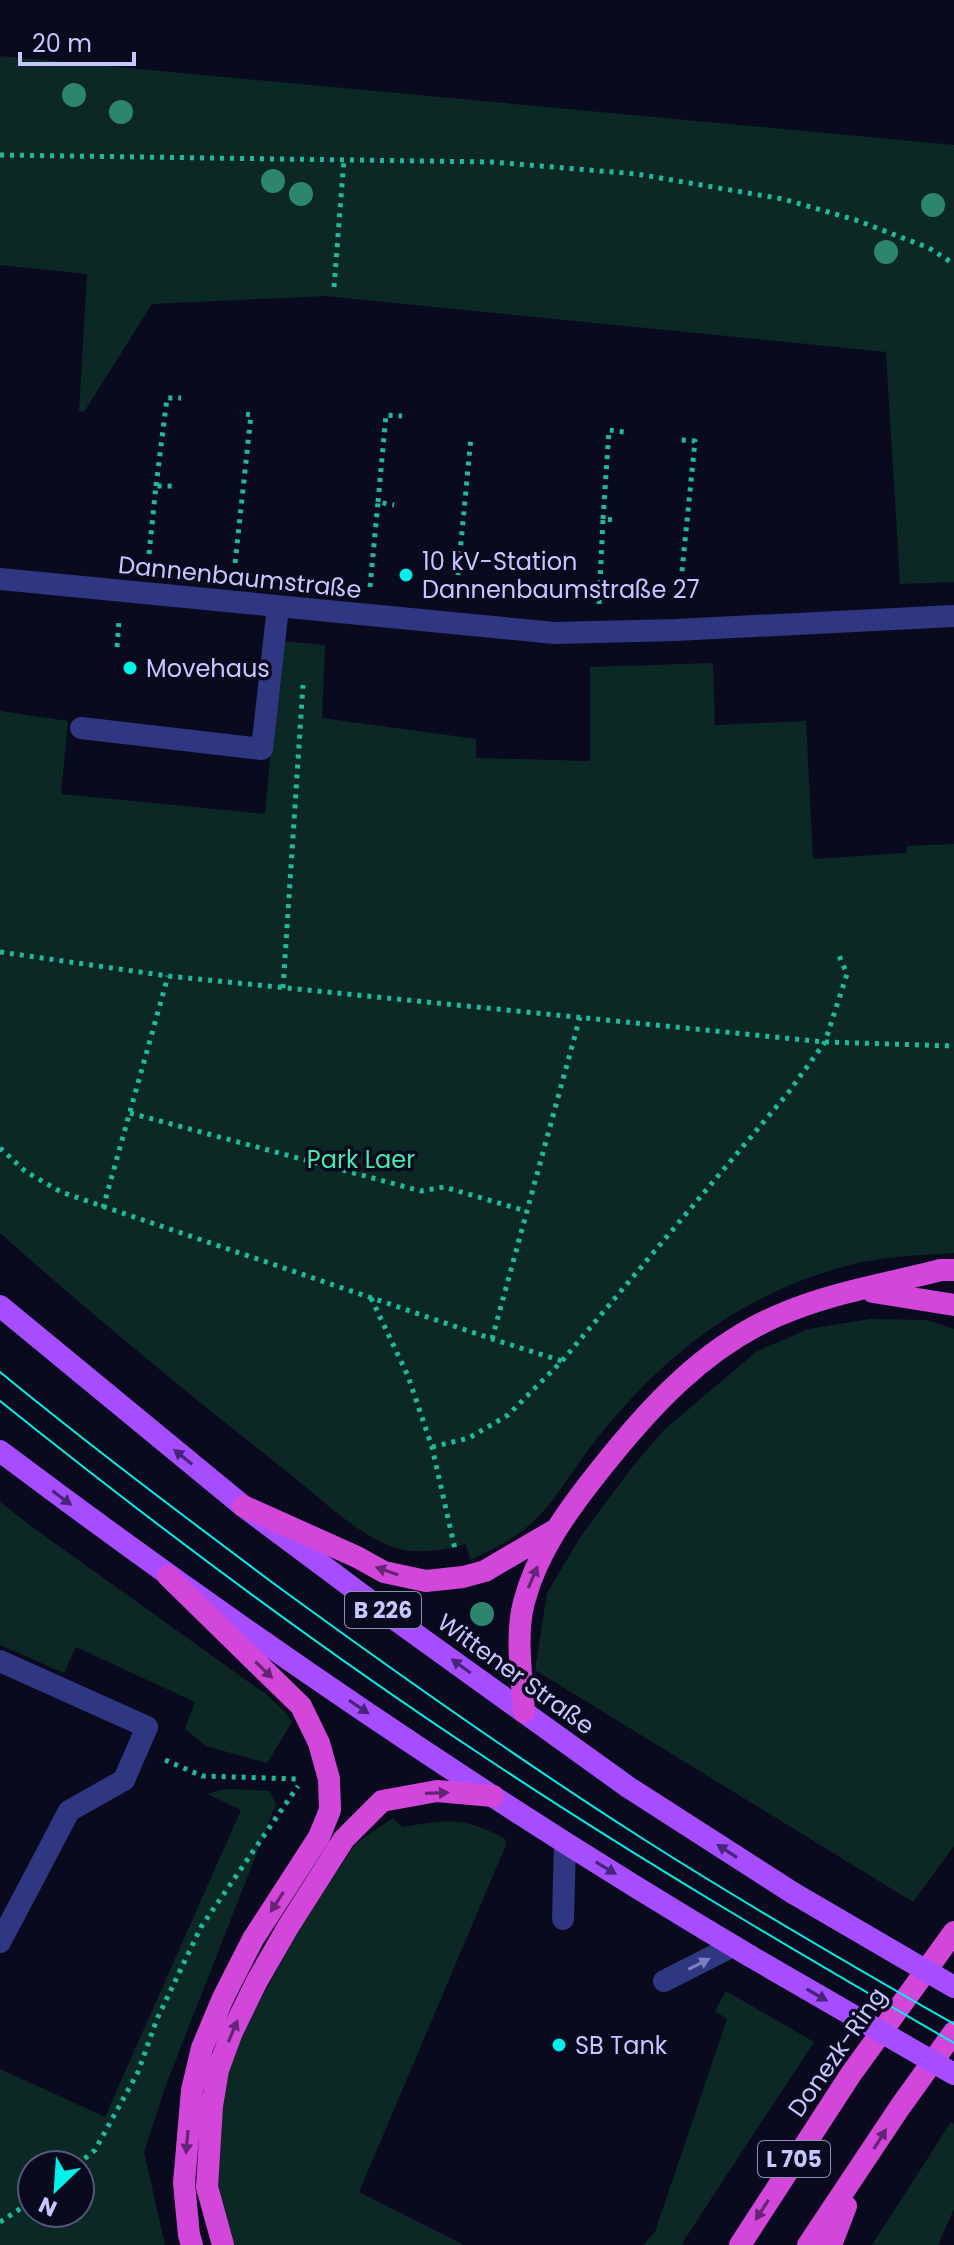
<svg xmlns="http://www.w3.org/2000/svg" width="954" height="2245" font-family="Poppins,sans-serif">
<style>
.green{fill:#0c2824;fill-rule:evenodd}
.lines{fill:none;stroke-linecap:round;stroke-linejoin:round}
.path{stroke:#21b99c;stroke-width:5;stroke-dasharray:4 6;stroke-linecap:butt}
.service{stroke:#303782;stroke-width:22}
.minor{stroke:#303782;stroke-width:22}
.primary{stroke:#a64dff;stroke-width:22}
.trunk{stroke:#d247da;stroke-width:22}
.tram{stroke:#00f1ea;stroke-width:2}
.primary-bridge{stroke:#a64dff;stroke-width:22}
.tree{fill:#2c856c}
.oneway{fill:#482578}
.oneway2{fill:#642573}
.oneway3{fill:#7b7fc0}
.poi-dot{fill:#00f1ea;stroke:#0a0a1e;stroke-width:3}
.labels{text-anchor:middle;dominant-baseline:central;stroke-width:7;stroke-linejoin:round;paint-order:stroke}
.shield{fill:#0a0a1e;stroke:#8e8ebc;stroke-width:2}
.shield-label{font-size:22px;font-weight:bold;fill:#c6c7ff}
.poi-label{font-size:24px;fill:#c6c7ff;stroke:#0a0a1e;text-anchor:start}
.street-label{font-size:24px;fill:#c6c7ff;stroke:#0a0a1e}
.park-label{font-size:24px;fill:#47eaac;stroke:#0a0a1e}
</style>
<rect width="100%" height="100%" fill="#0a0a1e"/>
<path class="green" d="M0,56l954,89v437l-54,2 -14,-232 -560,-56 -174,8 -68,108 -5,-1 8,-137 -87,-9z
M281,641l44,4 -3,73 154,21v19l114,3v-94l123,-4 2,62 91,-4 7,138 93,-6 1,-7 47,-2v409c-30,2 -61,3 -91,9 -113,25 -197,89 -268,179 -20,25 -35,54 -58,77 -19,19 -43,31 -67,42l-4,-16c-22,6 -44,10 -66,5 -36,-8 -81,-52 -110,-75 -99,-78 -196,-157 -290,-241v-522l68,10 -7,73 204,20z
M870,1319l57,1 27,9v517l-41,56 -378,-232 12,-77 34,-57 52,-70 31,-36 92,-78 52,-23z
M0,1502l39,30 228,163 17,16 8,11 -25,41 -61,-17 -21,-17 10,-27 -119,-55 -12,26 -64,-28z
M226,1789l44,2 6,13 -110,281 -22,67 21,93h-165v-176l105,48 136,-307 -34,-16zM32,2165h48v48h-48z
M393,1818l9,9c45,-7 62,-11 103,12l1,6 -147,347 105,53h-230l-7,-15 -9,-44 3,-77 6,-35 14,-38 57,-105 57,-87z
M726,1991l88,51 -133,203h-38l12,-13 72,-213 -12,-8z
M951,2122l3,2v85l-16,36h-66z"/>
<g class="lines">
<path class="path" d="M0,155l492,7 145,12 146,25 73,21 73,28 25,16
M334,287l10,-128
M156,486l11,-88h14
M378,502l8,-87 16,1
M603,519l6,-89 15,2
M148,564l8,-78h16
M234,573l17,-158 -11,-2
M370,587l8,-85 16,3
M456,595l15,-158
M679,601l16,-160 -14,-1
M599,604l4,-85 13,1
M117,647l2,-26
M0,952l168,24 657,66 129,4
M283,988l20,-303
M130,1113l291,78 23,-4 82,24
M0,1148l25,23 36,21 431,147 70,22
M103,1208l65,-232
M371,1298l37,78 24,71 23,102
M492,1339l88,-322
M432,1447l37,-9 39,-23 54,-54 226,-268 37,-51 22,-68 -10,-23
M165,1760l37,16 97,3
M77,2165l18,-15 43,-78 19,-53 44,-92 97,-141
M0,2222l32,-21"/>
<path class="service" d="M81,728l181,21 16,-142
M563,1919l2,-76
M0,1942l69,-131 55,-31 23,-53
M664,1981l69,-35"/>
<path class="minor" d="M0,579l555,54 121,-3 278,-14
M0,1661l147,66"/>
<path class="primary" d="M0,1306l243,200 150,112 235,169 165,106
M0,1451c241,181 490,351 750,505"/>
<path class="trunk" d="M873,1292l81,13
M243,1506l114,51 27,15 42,9 37,-4 22,-6 70,-41
M168,1576l133,130 18,37 10,36 1,31 -11,27 -66,102 -30,59 -21,50 -10,42 -8,93 5,52 3,10
M524,1712c-2,-35 -9,-76 0,-110 13,-50 44,-92 75,-131 49,-62 104,-123 178,-155 52,-23 109,-32 164,-46h13
M223,2245l-16,-58 5,-81 6,-36 14,-38 25,-51 31,-54 56,-88 38,-38 55,-10 56,5
M740,2245l111,-171 103,-142
M808,2245l92,-138 54,-75
M831,2245l15,-39"/>
<path class="tram" d="M0,1372c89,73 181,142 273,211 119,87 239,172 364,252 103,66 210,128 317,189
M0,1401c156,125 316,245 483,355 153,102 312,195 471,287"/>
<path class="primary-bridge" d="M793,1893l161,94
M750,1956l204,118"/>
</g>
<g class="tree">
<circle cx="74" cy="95" r="12"/>
<circle cx="121" cy="112" r="12"/>
<circle cx="273" cy="181" r="12"/>
<circle cx="301" cy="194" r="12"/>
<circle cx="933" cy="205" r="12"/>
<circle cx="886" cy="252" r="12"/>
<circle cx="482" cy="1614" r="12"/>
</g>
<defs><path id="oneway-solid" d="M-6-.8H1V-3.2L6.5 0L1 3.2V.8H-6Z" transform="scale(2)"/></defs>
<g class="oneway">
<use href="#oneway-solid" transform="translate(183 1457) rotate(-141)"/>
<use href="#oneway-solid" transform="translate(62 1498) rotate(37)"/>
<use href="#oneway-solid" transform="translate(461 1666) rotate(-144)"/>
<use href="#oneway-solid" transform="translate(359 1707) rotate(34)"/>
<use href="#oneway-solid" transform="translate(727 1851) rotate(-147)"/>
<use href="#oneway-solid" transform="translate(606 1868) rotate(31)"/>
<use href="#oneway-solid" transform="translate(817 1995) rotate(30)"/>
</g>
<g class="oneway2">
<use href="#oneway-solid" transform="translate(387 1571) rotate(-161)"/>
<use href="#oneway-solid" transform="translate(533 1577) rotate(-67)"/>
<use href="#oneway-solid" transform="translate(264 1670) rotate(44)"/>
<use href="#oneway-solid" transform="translate(437 1793) rotate(-2)"/>
<use href="#oneway-solid" transform="translate(277 1902) rotate(123)"/>
<use href="#oneway-solid" transform="translate(233 2031) rotate(-67)"/>
<use href="#oneway-solid" transform="translate(880 2139) rotate(-58)"/>
<use href="#oneway-solid" transform="translate(187 2142) rotate(95)"/>
<use href="#oneway-solid" transform="translate(762 2210) rotate(123)"/>
</g>
<use class="oneway3" href="#oneway-solid" transform="translate(699 1964) rotate(-27)"/>
<g class="poi-dot">
<circle cx="406" cy="575" r="8"/>
<circle cx="130" cy="668" r="8"/>
<circle cx="559" cy="2045" r="8"/>
</g>
<g class="labels">
<g class="shield">
<rect x="345" y="1592" width="76" height="36" rx="6"/>
<rect x="758" y="2141" width="72" height="36" rx="6"/>
</g>
<g class="shield-label">
<text x="383" y="1610">B 226</text>
<text x="794" y="2159">L 705</text>
</g>
<g class="poi-label">
<text x="422" y="561">10 kV-Station<tspan x="422" dy="28">Dannenbaumstraße 27</tspan></text>
<text x="146" y="668">Movehaus</text>
<text x="575" y="2045">SB Tank</text>
</g>
<g class="street-label">
<text transform="translate(240 577) rotate(6)">Dannenbaumstraße</text>
<text transform="translate(516 1674) rotate(36)">Wittener Straße</text>
<text transform="translate(837 2052) rotate(-55)">Donezk-Ring</text>
</g>
<g class="park-label">
<text x="361" y="1159">Park Laer</text>
</g>
</g>
<g transform="translate(56 2189) rotate(205)"><circle r="38" fill="#0a0a1e" stroke="#555678" stroke-width="2"/>
<path d="M0-6L14 30L0 20L-14 30Z" fill="#00f1ea"/>
<text y="-12" font-size="22" font-weight="bold" text-anchor="middle" fill="#c6c7ff">N</text>
</g>
<path d="M20 52v12h114v-12" fill="none" stroke="#c6c7ff" stroke-width="4"/>
<text x="32" y="52" font-size="24" fill="#c6c7ff" stroke="#0a0a1e" stroke-width="6" paint-order="stroke">20 m</text>
</svg>
